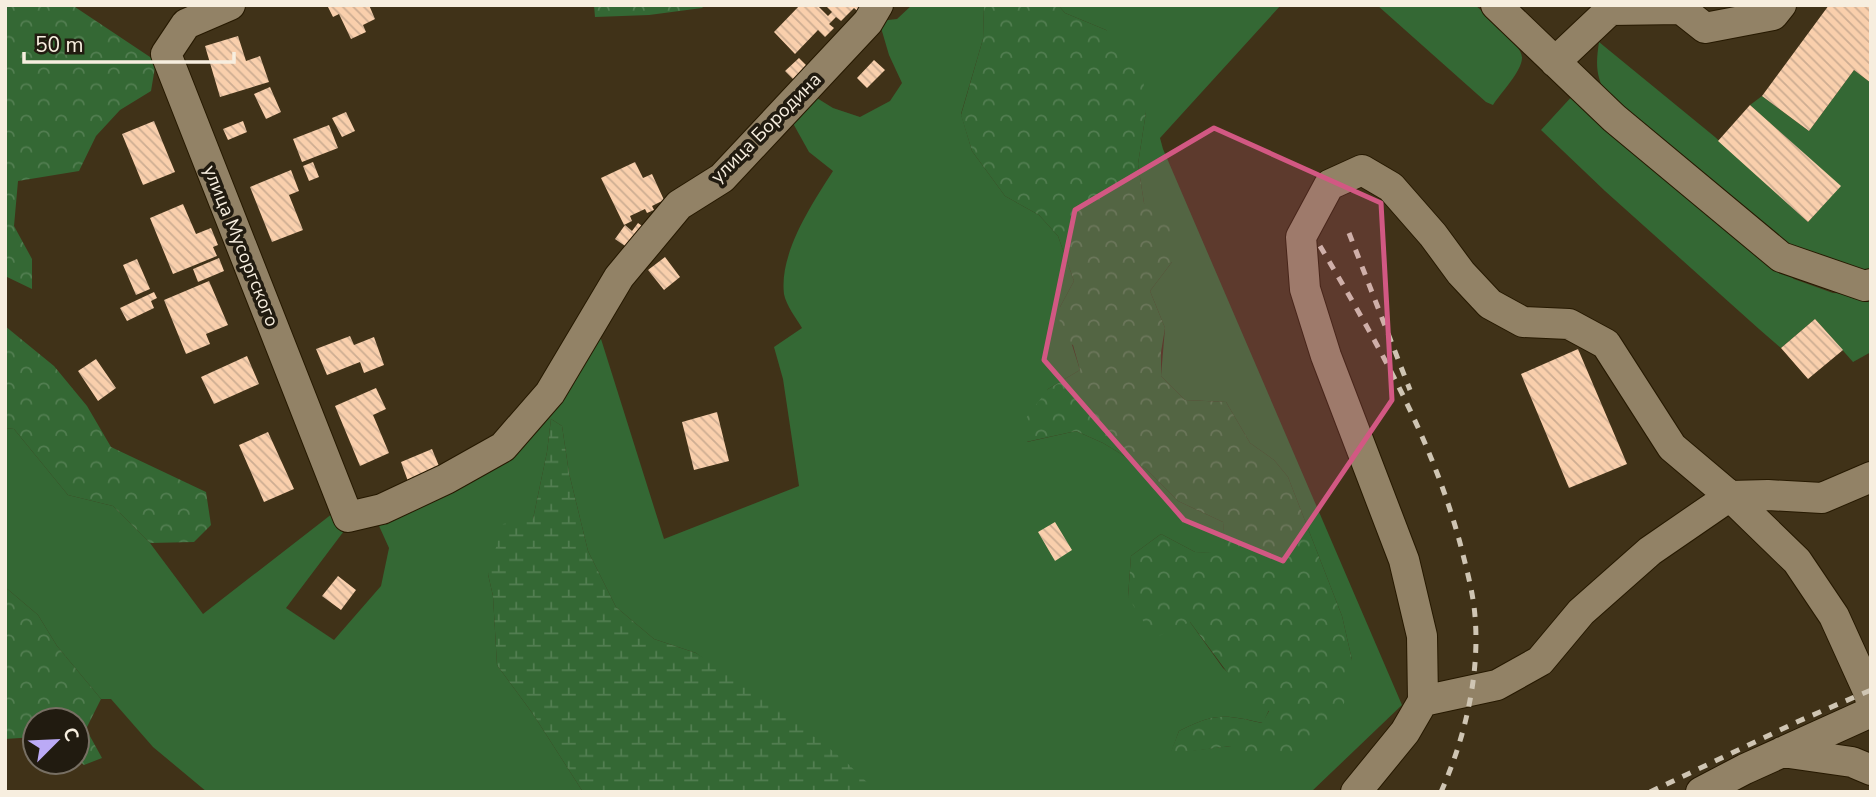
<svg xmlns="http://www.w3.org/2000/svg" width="1876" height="797" font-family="'Nunito Sans',sans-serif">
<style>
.green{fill:#346834}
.forest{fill:url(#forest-crowns)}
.wetland{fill:url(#wetland-marsh)}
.building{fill:url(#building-back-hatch)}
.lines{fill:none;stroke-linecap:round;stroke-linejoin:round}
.minor-casing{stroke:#261901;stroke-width:32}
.minor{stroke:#928266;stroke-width:30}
.rail{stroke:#cfc5b3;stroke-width:5;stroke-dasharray:9 9;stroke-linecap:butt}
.marked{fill:#d25883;fill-opacity:0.2;stroke:#d25883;stroke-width:5;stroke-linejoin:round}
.labels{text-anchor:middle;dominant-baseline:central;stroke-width:7;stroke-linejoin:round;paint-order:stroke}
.street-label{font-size:19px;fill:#f7eedf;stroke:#211b10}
</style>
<defs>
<pattern id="forest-crowns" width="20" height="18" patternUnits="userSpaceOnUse" patternTransform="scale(1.75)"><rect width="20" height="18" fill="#346834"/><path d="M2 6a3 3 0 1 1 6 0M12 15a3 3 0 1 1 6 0" fill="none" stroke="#527e51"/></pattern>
<pattern id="wetland-marsh" width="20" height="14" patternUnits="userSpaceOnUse" patternTransform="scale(1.75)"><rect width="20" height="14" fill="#346834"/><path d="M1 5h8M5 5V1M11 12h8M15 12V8" fill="none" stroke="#527e51"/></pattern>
<pattern id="building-back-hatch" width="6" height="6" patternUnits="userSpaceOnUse" patternTransform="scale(1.75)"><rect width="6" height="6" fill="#f9cfac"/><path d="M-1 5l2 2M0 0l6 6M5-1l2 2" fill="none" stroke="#cdad92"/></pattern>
</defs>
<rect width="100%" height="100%" fill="#403218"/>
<path class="green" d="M912,5h72l-1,34 -22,75 11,37 33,45 34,19 19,21 16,45 -14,26 20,63 -32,19 -21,53 49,-11 27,12 43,26 32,32 45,21 3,32 -31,-2 -34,-18 -30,22 -3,41 62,25 33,46 46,42 -6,13c-40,-9 -48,-10 -84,8l-8,22 60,-7 121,-86 -10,-44 -54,-139 -14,-17 -24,-17 -24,-41 -41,-2 -24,-24 4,-48 -15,-37 22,-29 -28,-59 -6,-39 8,-52 -40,-82 -41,-17 -7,-8h223l-121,133 3,11 239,556 -91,87h-436l-179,-139 -42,-14 -38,-32 -28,-56 -19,-78 -7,-47 -11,-7 -4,33 -14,67 -45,55 5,22 4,69 36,49 50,78h-376l-54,-45 -42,-48h-10l-44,-53 -19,-31 -33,-28v-159l9,1 54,66 45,11 37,37 53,71 134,-104 10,17 -61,81 48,32 47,-54 8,-38 -14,-31 129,-80 69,-97 28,-1 63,200 135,-53 -16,-107 -9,-32 28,-19c-6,-10 -16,-23 -18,-34 -5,-41 28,-90 49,-123l-24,-19 -19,-34 22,-23 21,13 27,9 30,-16 12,-18 -13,-28 -10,-34 18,-2z
M1377,5h98c11,10 48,40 47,53 0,13 -22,36 -29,47l-7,-3z
M1599,42l116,95 93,85 32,-36 -90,-81 12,-9 47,35 45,-61 17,13v191l-78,-23 -186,-156c-12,-18 -11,-33 -8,-53z
M1575,93l219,186 39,14 38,1v58l-18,10 -38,-43 -34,29 -22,-19 -154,-138 -64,-61z"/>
<path class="forest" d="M5,5h67l84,56 -5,30 -31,19 -24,26 -17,35 -61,10 -4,45 18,33v30l-27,-13z
M594,5h111l-3,3 -53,7 -54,2z
M984,5h74l7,8 41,17 37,45 3,37 -8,52 6,39 32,21 -4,38 -22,29 15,37 -4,24v24l24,24 41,2 24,41 24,17 14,17 54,139 10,44 -11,60 -26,21 -26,13 -46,8 -12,-16 -61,8 9,-23c36,-18 44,-17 83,-8l7,-12 -19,-8 -60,-81 -36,16 -26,-41 3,-41 30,-22 34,18 30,1 -2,-31 -45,-21 -32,-32 -43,-26 -27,-12 -50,11v-24l22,-29 32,-19 -7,-25 -14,-6 1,-32 14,-26 -16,-45 -19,-21 -34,-19 -33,-45 -11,-36 22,-76z
M5,326l49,40 33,40 24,41 95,45 5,33 -17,17 -44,1 -37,-37 -45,-11 -54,-66 -9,-1z
M5,587l33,28 19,31 44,53 -15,30 16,29 -18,7 -7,-6v-39h-42v17l-30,2z"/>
<path class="wetland" d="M551,419l11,7 7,47 19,78 28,56 38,32 42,14 68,44 80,63 33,32h-294l-50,-78 -36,-49 -4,-69 -5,-22 15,-50 30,-5 14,-67z"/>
<path class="building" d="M327,5h42l6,14 -12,6 3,7 -15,7 -12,-25 -6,3z
M800,5h17l11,11 4,-4 -7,-7h36l1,10 -8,-7 -13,13 -5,-4 -7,7 5,4 -9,9 -7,-7 -23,24 -21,-22z
M1829,5h42v78l-17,-13 -45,61 -47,-35z
M238,36l8,25 14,-5 9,26 -49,15 -15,-51z
M799,58l13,13 -14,13 -13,-13z
M874,60l11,10 -18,18 -10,-10z
M270,87l11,25 -15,7 -12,-25z
M1750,105l91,81 -33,36 -90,-81z
M346,112l9,19 -13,6 -10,-19z
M154,121l21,51 -32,13 -21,-51z
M243,121l4,11 -19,8 -5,-11z
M329,125l9,23 -36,14 -9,-23z
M313,162l6,15 -10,4 -6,-15z
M635,162l8,16 9,-4 12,26 -12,6 2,4 -7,3 -2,-4 -15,7 2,5 -8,4 -23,-47z
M291,170l8,21 -10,4 14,35 -31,12 -22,-55z
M183,204l13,30 15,-6 7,17 -5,2 4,9 -44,18 -23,-56z
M638,223l10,7 -20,18 -13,-9 10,-14 7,6z
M665,257l15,20 -16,13 -16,-20z
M219,258l5,13 -26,11 -5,-13z
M137,259l13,30 -14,6 -13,-30z
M209,281l19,44 -22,9 4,10 -24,10 -22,-54z
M154,292l3,6 -6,3 3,7 -27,13 -7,-13z
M1815,319l28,31 -35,29 -27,-31z
M350,336l4,9 20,-8 10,28 -20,8 -4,-11 -33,13 -11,-26z
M1578,349l49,115 -58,24 -48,-114z
M247,356l12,28 -45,20 -13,-27z
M96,359l20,29 -18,13 -20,-30z
M376,388l10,21 -13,6 16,38 -29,13 -25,-60z
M717,412l12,49 -35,9 -12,-48z
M268,432l26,57 -30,13 -25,-57z
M432,449l9,22 -32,13 -8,-22z
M1055,522l17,28 -17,11 -17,-29z
M338,576l18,14 -15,20 -19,-14z"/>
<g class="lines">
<defs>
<path id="minor" d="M230,5l-44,19 -20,30 182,463 34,-8 64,-30 57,-32 47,-54 69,-116 60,-72 43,-27 146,-156 10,-17
M1496,5l118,113 167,139 84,29 6,-2
M1555,62l55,-52 71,-1 24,19 68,-13 8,-10
M1423,701l74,-16 43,-24 41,-49 69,-61 80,-55 38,-1 54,3 49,-21
M1782,752l70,10 19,8
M1356,792l49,-60 18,-31 -1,-65 -18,-76 -78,-204 -21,-67 -4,-52 28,-52 33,-15 29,17 42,48 28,38 29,31 33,18 46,2 37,20 66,103 58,49 67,65 37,55 34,75 3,10
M1701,792l44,-23 126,-57"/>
</defs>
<use href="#minor" class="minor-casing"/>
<use href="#minor" class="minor"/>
<path class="rail" d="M1349,233l61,157
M1320,246c56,94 111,190 140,297 6,24 13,48 15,73 5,59 -10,122 -34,176
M1650,792l149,-71 72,-31"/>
</g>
<path class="marked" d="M1214,128l167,75 11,197 -109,161 -99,-41 -140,-160 31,-150z"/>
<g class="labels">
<g class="street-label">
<text transform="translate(766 128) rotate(-45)">улица Бородина</text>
<text transform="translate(241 246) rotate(68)">улица Мусоргского</text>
</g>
</g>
<rect width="1876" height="797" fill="none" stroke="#f7eedf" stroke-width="14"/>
<g transform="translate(56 741) rotate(66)"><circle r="33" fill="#211b10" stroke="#776f63" stroke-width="2"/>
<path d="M0-5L12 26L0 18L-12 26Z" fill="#bbaaf6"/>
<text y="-10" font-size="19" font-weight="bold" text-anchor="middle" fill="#f7eedf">С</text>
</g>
<path d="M24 52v10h210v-10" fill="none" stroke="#f7eedf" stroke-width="3.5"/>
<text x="35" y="52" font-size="21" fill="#f7eedf" stroke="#211b10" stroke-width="5" paint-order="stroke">50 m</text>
</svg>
